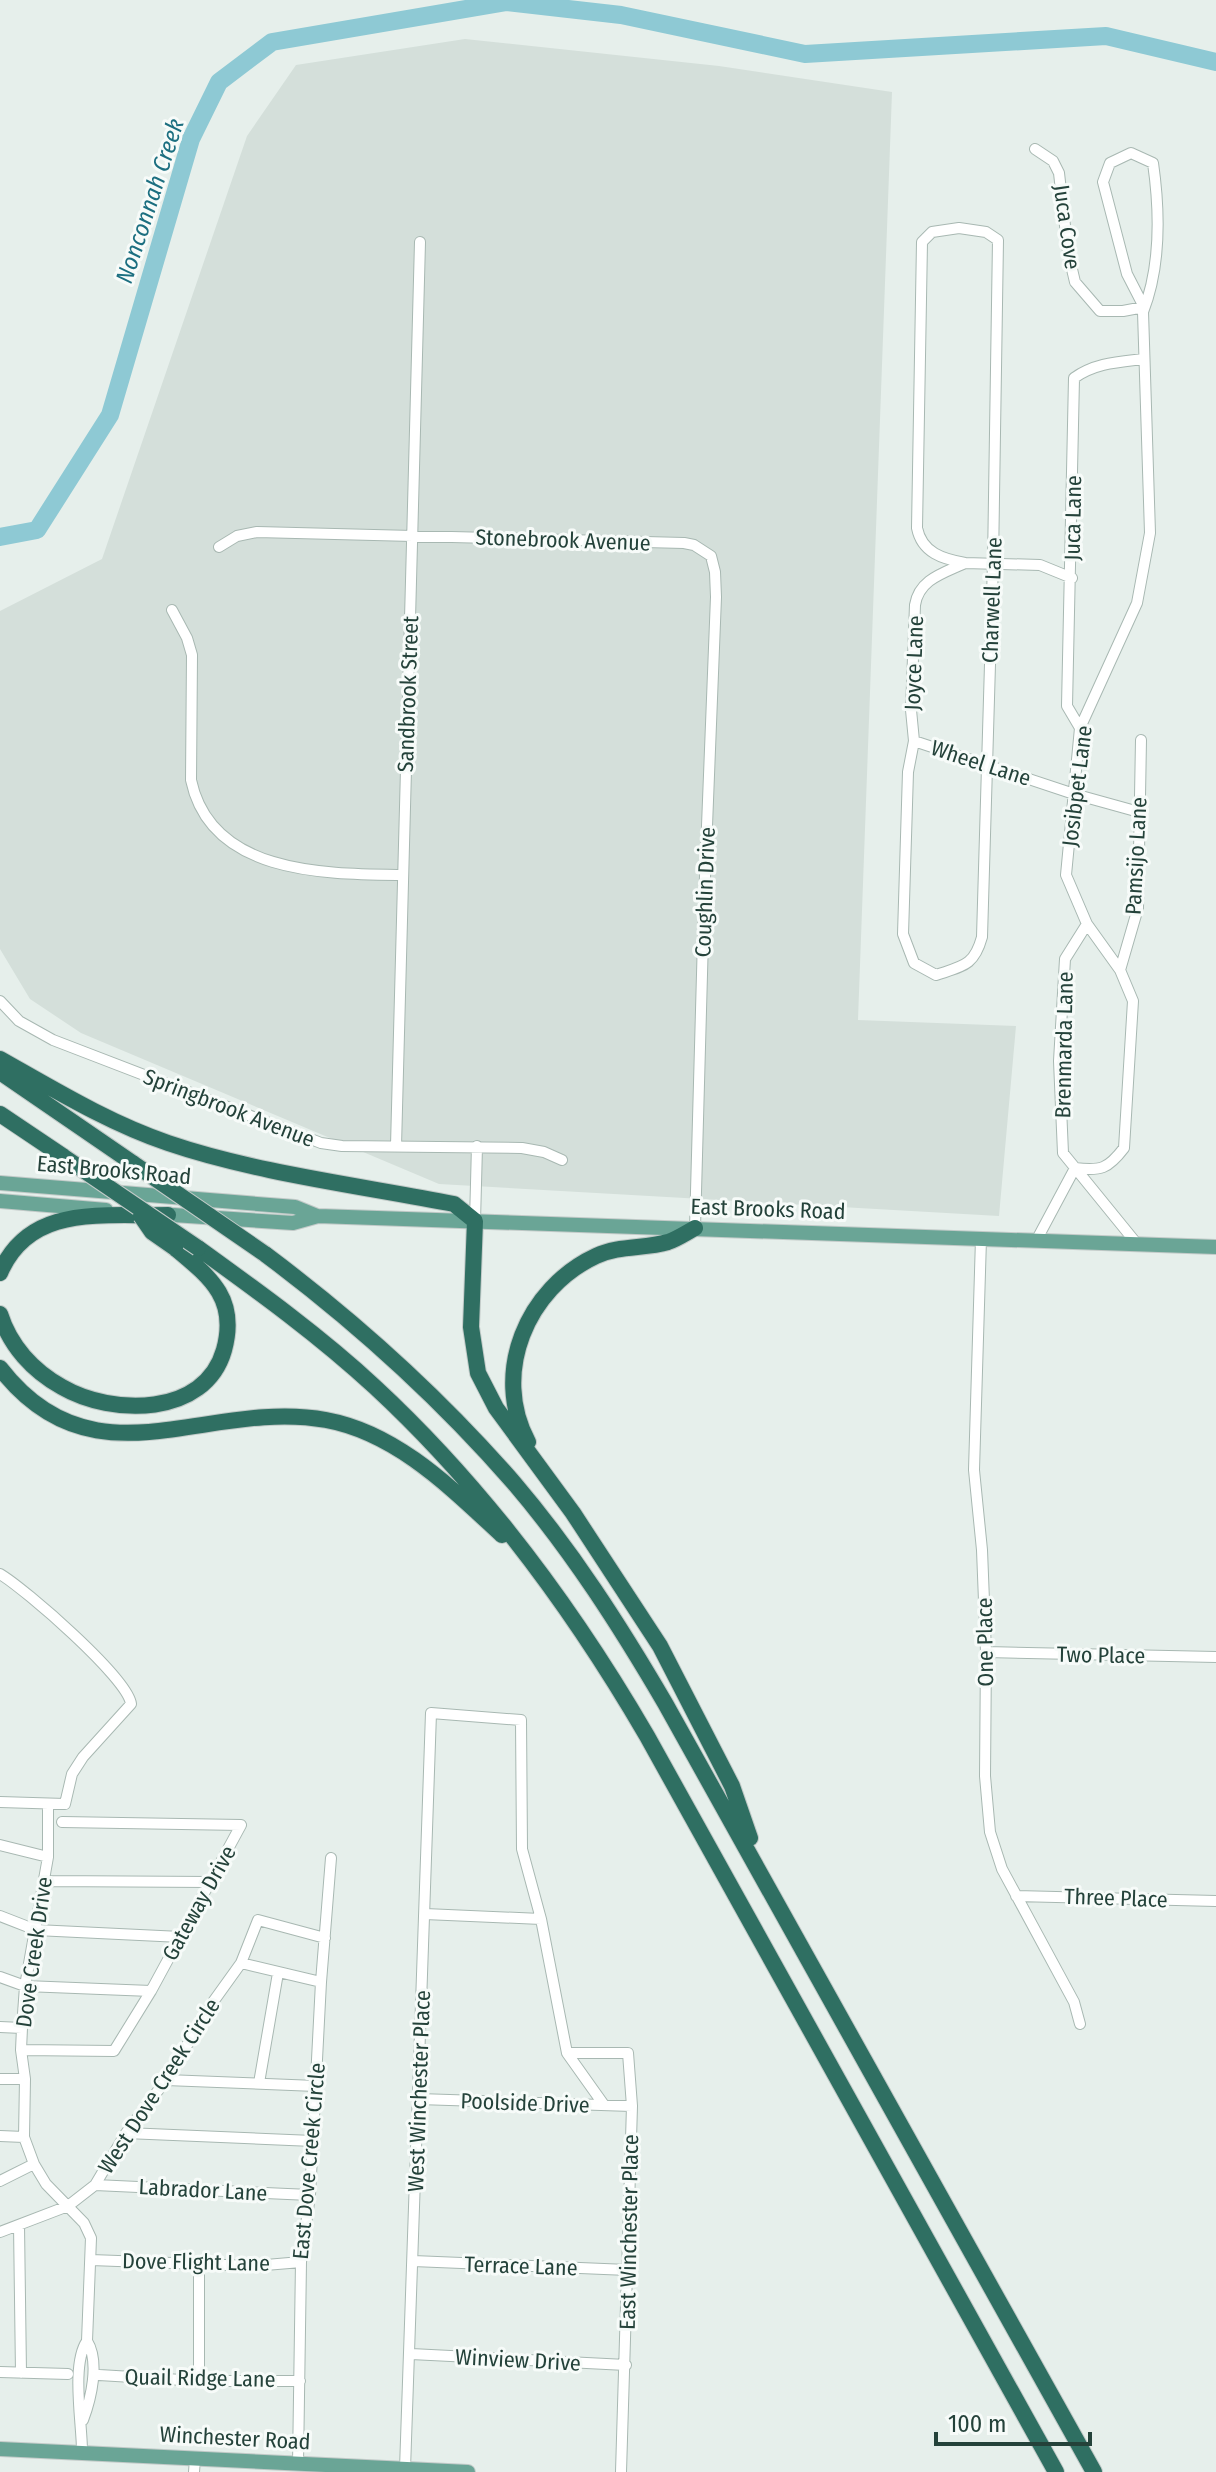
<svg xmlns="http://www.w3.org/2000/svg" width="1216" height="2472" font-family="'Fira Sans Condensed',sans-serif">
<style>
.built{fill:#d4dfda}
.lines{fill:none;stroke-linecap:round;stroke-linejoin:round}
.river{stroke:#8ec9d4;stroke-width:18}
.minor-casing{stroke:#a8b8b2;stroke-width:12}
.major-casing{stroke:#c2cac8;stroke-width:16}
.highway-casing{stroke:#c2cac8;stroke-width:18}
.minor{stroke:#fff;stroke-width:10}
.major{stroke:#6aa596;stroke-width:14}
.highway{stroke:#2f6f62;stroke-width:16}
.highway-bridge-casing{stroke:#c2cac8;stroke-width:18;stroke-linecap:butt}
.highway-bridge{stroke:#2f6f62;stroke-width:16}
.labels{text-anchor:middle;dominant-baseline:central;stroke-width:6;stroke-linejoin:round;paint-order:stroke}
.street-label{font-size:22px;fill:#24423a;stroke:#f7fbf9}
.water-label{font-size:24px;font-style:italic;fill:#1c6f80;stroke:#f7fbf9}
</style>
<rect width="100%" height="100%" fill="#e6efeb"/>
<path class="built" d="M465,39l254,27 173,26 -34,928 158,6 -17,190 -560,-32 -358,-151 -51,-34 -30,-50v-338l102,-52 145,-423 49,-71z"/>
<g class="lines">
<path class="river" d="M0,537l37,-7 73,-115 81,-276 28,-57 53,-40 235,-40 114,13 184,39 301,-18 110,26"/>
<defs>
<path id="minor" d="M1035,149l18,12 6,12 9,79 7,30 25,29h23l21,-4
M959,228l27,4 12,8 -5,322 -11,375c-8,29 -19,29 -46,38l-22,-12 -11,-29 5,-162 6,-31 -3,-31 4,-105c4,-26 29,-32 50,-42 -22,-4 -43,-10 -48,-35l5,-286 10,-10z
M219,547l18,-11 20,-4 427,11 10,2 17,11 4,16 1,25 -12,305 -9,326
M965,563l75,2 32,13
M172,610l15,28 5,17 -1,125c20,95 135,94 212,95
M1080,728l-13,-22 7,-328c21,-15 44,-16 69,-19
M914,741l160,53 65,18
M1087,924l-22,35 -6,102 4,92 74,91
M1120,970l18,-62 3,-168
M0,1001l19,20 34,19 268,103 21,3 180,2 22,4 18,8
M396,1146l24,-904
M1075,1168c26,3 33,1 49,-20l9,-147 -13,-31 -33,-46 -21,-49 14,-147 57,-125 13,-70 -7,-221 1,-5 -17,-33 -24,-92 7,-19 21,-10 22,10c7,49 8,103 -10,149
M475,1221l2,-75
M981,1239l-7,231 8,80 4,102 -1,124 5,56 12,37 72,133 6,22
M1036,1241l39,-73
M0,1574c25,15 128,104 131,130l-48,53 -11,17 -7,30 -65,-2
M986,1652l230,5
M48,1804v53l-23,129 -3,42 -1,22 4,29 -1,58 10,27 12,20 38,39 7,15 -4,103c-16,23 -5,82 -5,110
M0,1845l48,12
M44,1881l167,1
M1016,1896l200,5
M425,1914l116,5
M0,1916l36,14 145,7
M241,1963l80,19
M0,1977l25,9 126,5
M0,2027l22,1
M21,2050l93,1 37,-60 90,-166 -179,-3
M567,2053h61l4,53 -11,366
M0,2079h25
M166,2080l150,6
M259,2083l19,-110
M419,2099l213,7
M126,2133l187,8
M0,2136l24,1
M0,2181l34,-17
M95,2185l215,10
M19,2225l2,148
M0,2232l68,-26 27,-21 31,-52 40,-53 47,-78 28,-39 17,-43 67,18
M91,2260l162,6 48,-4
M413,2261l215,9
M199,2262v119
M411,2354l215,11
M0,2372l68,2
M99,2375l100,6h101
M83,2420c8,-21 17,-58 4,-79
M298,2464l3,-202 9,-67 11,-213 10,-124
M405,2469l26,-756 90,7 1,129 19,70 26,134 37,52
M194,2472l1,-13"/>
<path id="major" d="M0,1183l295,24 22,9
M0,1201l106,9
M158,1214l135,9 25,-7 898,31
M0,2449l468,23"/>
<path id="highway" d="M0,1059c55,31 109,64 168,84 88,30 194,43 286,61l21,17 -4,106 7,46 18,35 77,105 87,133 72,140 18,52
M0,1072l134,92
M0,1114l64,43
M198,1248c61,44 122,88 177,139 110,102 197,220 272,349l409,736
M265,1254c91,68 174,143 249,229 58,68 106,143 151,220l429,769
M0,1273c30,-70 104,-56 168,-58
M0,1314c10,32 33,57 62,73 50,29 143,30 162,-37 14,-51 -13,-72 -49,-102
M0,1368c94,122 207,30 326,52 71,13 125,68 176,115
M528,1442c-37,-69 -1,-154 68,-186 23,-11 48,-7 72,-14 9,-3 18,-9 27,-14"/>
</defs>
<use href="#minor" class="minor-casing"/>
<use href="#major" class="major-casing"/>
<use href="#highway" class="highway-casing"/>
<use href="#minor" class="minor"/>
<use href="#major" class="major"/>
<use href="#highway" class="highway"/>
<defs>
<path id="highway-bridge" d="M64,1157l134,91
M134,1164l131,90
M141,1216l11,16 23,16"/>
</defs>
<use href="#highway-bridge" class="highway-bridge-casing"/>
<use href="#highway-bridge" class="highway-bridge"/>
</g>
<g class="labels">
<g class="street-label">
<text transform="translate(1067 227) rotate(82)">Juca Cove</text>
<text transform="translate(1073 518) rotate(-89)">Juca Lane</text>
<text transform="translate(563 540) rotate(2)">Stonebrook Avenue</text>
<text transform="translate(992 600) rotate(-88)">Charwell Lane</text>
<text transform="translate(914 663) rotate(-88)">Joyce Lane</text>
<text transform="translate(408 694) rotate(-88)">Sandbrook Street</text>
<text transform="translate(981 763) rotate(18)">Wheel Lane</text>
<text transform="translate(1077 786) rotate(-83)">Josibpet Lane</text>
<text transform="translate(1136 856) rotate(-87)">Pamsijo Lane</text>
<text transform="translate(705 892) rotate(-88)">Coughlin Drive</text>
<text transform="translate(1064 1045) rotate(-89)">Brenmarda Lane</text>
<text transform="translate(229 1108) rotate(21)">Springbrook Avenue</text>
<text transform="translate(114 1170) rotate(5)">East Brooks Road</text>
<text transform="translate(768 1209) rotate(2)">East Brooks Road</text>
<text transform="translate(985 1642) rotate(-91)">One Place</text>
<text transform="translate(1101 1655) rotate(1)">Two Place</text>
<text transform="translate(1116 1898) rotate(2)">Three Place</text>
<text transform="translate(199 1903) rotate(-61)">Gateway Drive</text>
<text transform="translate(34 1952) rotate(-82)">Dove Creek Drive</text>
<text transform="translate(159 2086) rotate(-57)">West Dove Creek Circle</text>
<text transform="translate(419 2091) rotate(-88)">West Winchester Place</text>
<text transform="translate(525 2103) rotate(2)">Poolside Drive</text>
<text transform="translate(309 2161) rotate(-85)">East Dove Creek Circle</text>
<text transform="translate(203 2190) rotate(3)">Labrador Lane</text>
<text transform="translate(629 2232) rotate(-89)">East Winchester Place</text>
<text transform="translate(196 2262) rotate(1)">Dove Flight Lane</text>
<text transform="translate(521 2266) rotate(2)">Terrace Lane</text>
<text transform="translate(518 2360) rotate(3)">Winview Drive</text>
<text transform="translate(200 2378) rotate(1)">Quail Ridge Lane</text>
<text transform="translate(235 2438) rotate(3)">Winchester Road</text>
</g>
<g class="water-label">
<text transform="translate(150 201) rotate(-72)">Nonconnah Creek</text>
</g>
</g>
<path d="M936 2432v12h154v-12" fill="none" stroke="#24423a" stroke-width="4"/>
<text x="948" y="2432" font-size="24" fill="#24423a" stroke="#f7fbf9" stroke-width="6" paint-order="stroke">100 m</text>
</svg>
